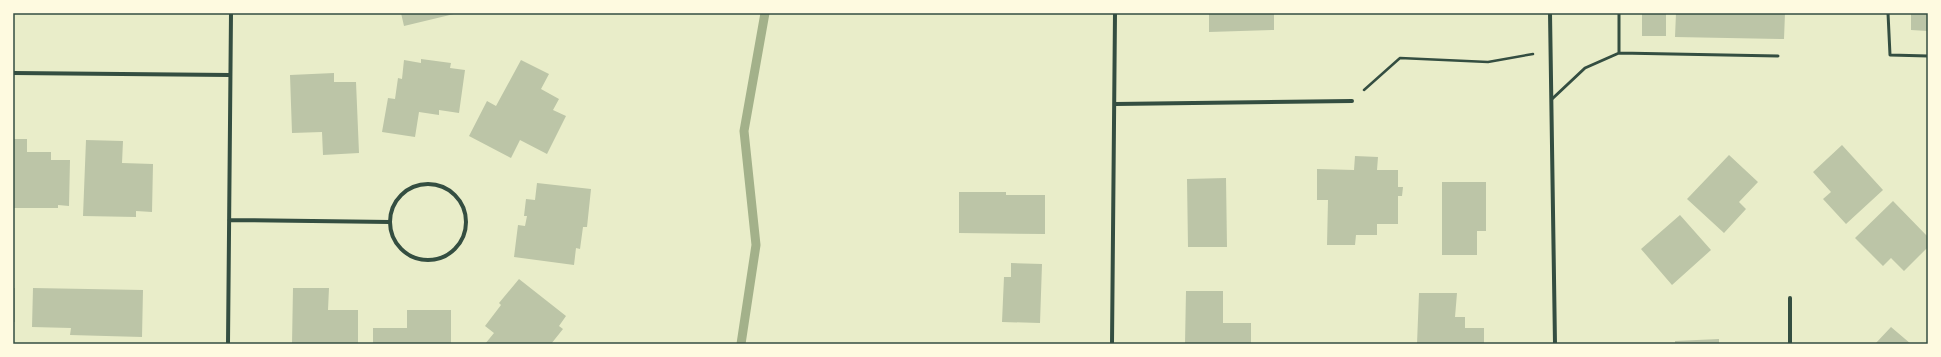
<svg xmlns="http://www.w3.org/2000/svg" width="1941" height="357" font-family="Mulish,sans-serif">
<style>
.lines{fill:none;stroke-linecap:round;stroke-linejoin:round}
.stream{stroke:#a3b18a;stroke-width:9}
.building{fill:#bcc5a7}
.path{stroke:#344e41;stroke-width:2.5}
.service{stroke:#344e41;stroke-width:3}
.minor{stroke:#344e41;stroke-width:4}
.neatline{fill:none;stroke:#344e41;stroke-width:1.5}
</style>
<rect width="100%" height="100%" fill="#e9edc9"/>
<g class="lines">
<path class="stream" d="M741,344l15,-99 -12,-114 21,-118"/>
</g>
<path class="building" d="M401,13h53v1l-50,12z
M1209,13h65v17l-65,2z
M1642,13h24v23h-24z
M1676,13h109l-1,26 -109,-2z
M1911,13h17v18l-17,-1z
M421,59l30,4 -1,5 15,2 -6,43 -20,-3v5l-20,-3 -4,25 -33,-5 6,-34 7,1 3,-21 4,1 2,-19 17,3z
M521,60l28,14 -8,15 18,10 -6,11 13,6 -19,38 -27,-14 -9,18 -42,-22 18,-35 9,5z
M334,73v9h22l3,71 -36,2 -1,-23 -30,1 -2,-58z
M13,139h14v13h24v8h19l-1,46 -11,-1v3h-45z
M86,140l37,1 -1,22 31,1 -1,48 -16,-1v6l-53,-1z
M1842,145l41,45 -37,34 -23,-25 8,-7 -18,-20z
M1729,155l29,27 -19,20 7,7 -22,24 -37,-34z
M1355,156l23,1 -1,13h21v17h5l-1,9h-4v28h-21v11h-21l-1,10h-28l1,-45h-11v-31l37,1z
M1226,178l1,69h-39l-1,-68z
M1442,182h44v49h-9v24h-35z
M537,183l54,6 -4,38h-4l-3,22 -4,-1 -2,17 -60,-8 4,-32 7,1 2,-10h-3l2,-17 9,1z
M959,192h47v3h39v39l-86,-1z
M1893,201l35,36v10l-24,24 -13,-13 -8,8 -28,-28z
M1680,215l31,35 -39,35 -31,-36z
M1011,263l31,1 -2,59 -38,-1 2,-45h7z
M519,279l47,37 -7,10 4,3 -12,15h-66l9,-11 -9,-7 16,-21 -2,-2z
M13,288h2v34h-2z
M33,288l110,2 -1,47 -72,-2 1,-7 -39,-1z
M293,288h36l-1,22h30v34h-66z
M1186,291h37v32h28v21h-66z
M1419,293h38l-2,24h10v11h19v16h-67z
M407,310h44v34h-78v-16h34z
M1891,327l20,17h-36z
M1719,339v5h-44v-3z"/>
<g class="lines">
<path class="path" d="M1364,90l36,-32 88,4 45,-8"/>
<path class="service" d="M1619,13v40l159,3
M1888,13l2,42 38,1
M1552,99l33,-31 34,-15"/>
<path class="minor" d="M1550,13l5,331
M13,73l217,2
M1115,104l237,-3
M390 222a38 38 0 1 1 76 0a38 38 0 1 1-76 0Z
M229,220l161,2
M228,344l3,-331
M1112,344l3,-331
M1790,344v-46"/>
</g>
<rect width="1941" height="357" fill="none" stroke="#fefae0" stroke-width="28"/>
<rect x="14" y="14" width="1913" height="329" class="neatline"/>
</svg>
